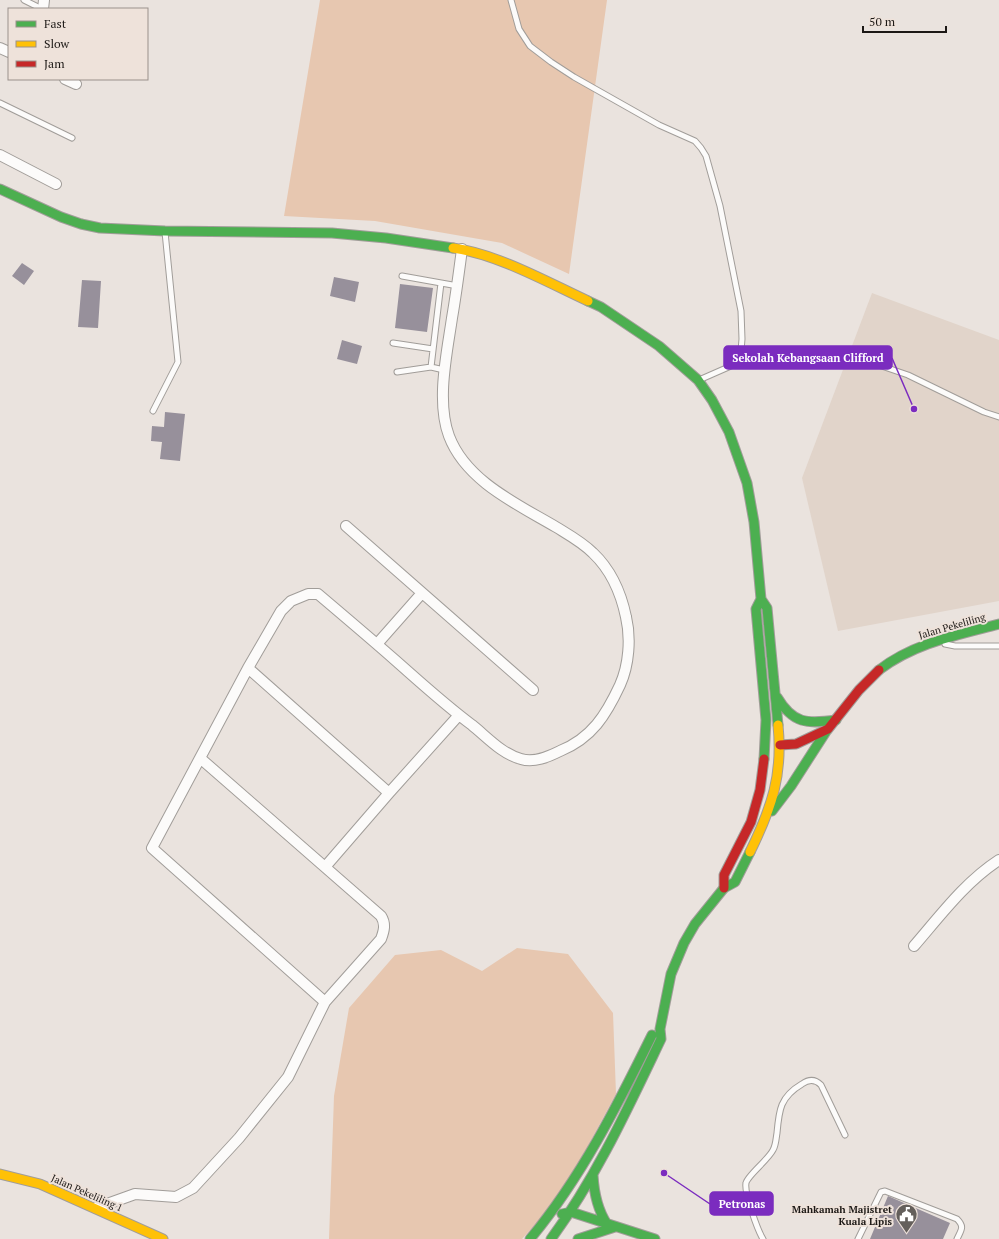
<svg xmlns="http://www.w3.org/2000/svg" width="999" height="1239" font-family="'PT Serif',serif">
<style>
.built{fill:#e1d4ca}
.green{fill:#e7c7b0}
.building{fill:#97909b}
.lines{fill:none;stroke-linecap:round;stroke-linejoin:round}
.lane-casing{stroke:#a19d99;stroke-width:7}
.street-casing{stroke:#a19d99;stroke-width:12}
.fast-casing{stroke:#a19d99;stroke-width:11}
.slow-casing{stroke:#a19d99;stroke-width:11}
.jam-casing{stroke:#a19d99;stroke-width:11}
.lane{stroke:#fcfbfa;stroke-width:5}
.street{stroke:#fcfbfa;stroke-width:10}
.fast{stroke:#4caf50;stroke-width:9}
.slow{stroke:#ffc107;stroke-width:9}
.jam{stroke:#c62828;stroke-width:9}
.labels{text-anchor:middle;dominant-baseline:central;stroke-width:4;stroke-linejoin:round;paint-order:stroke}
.street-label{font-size:10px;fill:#1c1815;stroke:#eee2da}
.poi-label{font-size:10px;font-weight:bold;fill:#1c1815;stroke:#eee2da;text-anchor:end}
.leader{fill:none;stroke:#7b2cbf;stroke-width:1.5}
.callout-dot{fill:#7b2cbf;stroke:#eee2da;stroke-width:1.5}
.callout{fill:#7b2cbf;stroke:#7b2cbf;stroke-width:1.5}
.callout-label{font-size:11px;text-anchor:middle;font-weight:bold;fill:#fff}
</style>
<rect width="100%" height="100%" fill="#eae3de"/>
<path class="built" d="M872,293l127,47v261l-161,30 -36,-153z"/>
<path class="green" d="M320,0h287l-38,274 -67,-31 -127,-22 -91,-5z
M517,948l51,6 45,59 3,81 -41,76 -24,37 -29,32h-193l5,-143 15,-88 46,-53 46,-5 41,21z"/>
<path class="building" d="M22,263l12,8 -10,14 -12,-9z
M334,277l25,5 -4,20 -25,-6z
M82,280l19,1 -3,47 -20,-1z
M400,284l33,4 -6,44 -32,-4z
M342,340l20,6 -5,18 -20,-5z
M165,412l20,2 -5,47 -20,-2 2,-17 -11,-1 1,-15 12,1z
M888,1196l62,27 -7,16h-73z"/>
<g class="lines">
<defs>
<path id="lane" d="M24,0l18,9
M511,0l8,29 11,17 21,16 23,15 85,48 36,16 6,7 5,8 14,50 21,105 1,28 -2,23
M0,103l72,35
M402,276l56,10
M441,283l-10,84 13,3
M393,343l40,6
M397,372l34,-5
M699,380l41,-18 88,-2 42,2 38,13 76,37 15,5
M153,411l25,-49 -13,-130
M945,644l10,2h44
M763,1239c-5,-8 -19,-46 -17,-56 1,-7 22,-23 27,-33 3,-5 3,-12 4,-17 2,-23 3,-36 25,-49 7,-5 13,-5 19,1l24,50
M858,1239l23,-47 4,-1 72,28c8,8 4,11 0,20"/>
<path id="street" d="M43,9l1,-9
M0,48l9,4
M65,79l11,5
M0,155l56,29
M346,526l187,164
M377,644l45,-51
M248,668l141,125
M200,758l181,158c5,8 3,15 0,23l-56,63 -173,-154 96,-180 33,-57 10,-10 17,-7h10c26,22 52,44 77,66 25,22 50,45 77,65 15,12 30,29 49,34 13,4 27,-2 39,-8 32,-13 46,-36 60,-66 9,-20 11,-47 6,-68 -5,-24 -15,-47 -33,-64 -11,-11 -24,-18 -37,-26 -39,-23 -90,-46 -107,-91 -13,-35 -2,-83 3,-118 4,-23 7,-46 10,-69
M325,867l64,-74 70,-78
M914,946c26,-30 51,-64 85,-86
M96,1208l39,-14 41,3 17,-9 46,-50 49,-61 37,-75"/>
<path id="fast" d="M0,189l61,28 20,7 19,4 65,3 167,2 54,5 67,10
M588,301l13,6 58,39 39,34 14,20 17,32 18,51 7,39 7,77 -5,10 10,111 -2,39
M761,599l6,9 11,117
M879,670c35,-27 78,-35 120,-46
M777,697c16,27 30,27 59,23
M772,811l19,-25 36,-56
M593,1175c1,18 4,34 14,49
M562,1214l9,-2 84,27
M530,1239c51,-61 87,-133 122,-204
M551,1239c45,-61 77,-131 110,-200l-1,-10 11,-55 13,-31 11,-19 29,-36 11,-6 15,-30
M578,1239l37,-12"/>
<path id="slow" d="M453,248c44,6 94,34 135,53
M750,852c22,-45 33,-77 28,-127
M0,1174l40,10 123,55"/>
<path id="jam" d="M780,745l16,-1 32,-15 31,-39 20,-20
M724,888v-13l27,-53 9,-32 4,-31"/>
</defs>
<use href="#lane" class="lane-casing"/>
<use href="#street" class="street-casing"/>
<use href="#fast" class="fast-casing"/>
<use href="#slow" class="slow-casing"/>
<use href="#jam" class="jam-casing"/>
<use href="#lane" class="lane"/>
<use href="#street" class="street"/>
<use href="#fast" class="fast"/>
<use href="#slow" class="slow"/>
<use href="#jam" class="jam"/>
</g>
<defs>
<symbol id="civic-pin" viewBox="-11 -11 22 30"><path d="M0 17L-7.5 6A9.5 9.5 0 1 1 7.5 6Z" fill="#645f5b" stroke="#eee2da"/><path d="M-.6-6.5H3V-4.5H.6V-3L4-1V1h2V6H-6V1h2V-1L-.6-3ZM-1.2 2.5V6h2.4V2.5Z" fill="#fff"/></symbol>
</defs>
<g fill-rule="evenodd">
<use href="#civic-pin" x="894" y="1202" width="25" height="34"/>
</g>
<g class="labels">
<g class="street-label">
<text transform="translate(952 626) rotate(-16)">Jalan Pekeliling</text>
<text transform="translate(87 1193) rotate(24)">Jalan Pekeliling 1</text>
</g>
<g class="poi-label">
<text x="892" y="1209">Mahkamah Majistret<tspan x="892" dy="12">Kuala Lipis</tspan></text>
</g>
</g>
<path class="leader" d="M914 409L892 358M664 1173L710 1204"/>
<g class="callout-dot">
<circle cx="914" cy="409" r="4"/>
<circle cx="664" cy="1173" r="4"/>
</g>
<g class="callout">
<rect x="724" y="346" width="168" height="23" rx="4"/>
<rect x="710" y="1192" width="63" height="23" rx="4"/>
</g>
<g class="callout-label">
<text x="808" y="362">Sekolah Kebangsaan Clifford</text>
<text x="742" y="1208">Petronas</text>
</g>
<rect x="8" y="8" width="140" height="72" fill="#eee2da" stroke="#9a918b"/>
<rect x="16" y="21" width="20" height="6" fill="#4caf50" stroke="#9a918b"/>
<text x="44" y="28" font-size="12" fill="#1c1815">Fast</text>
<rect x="16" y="41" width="20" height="6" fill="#ffc107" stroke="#9a918b"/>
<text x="44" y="48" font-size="12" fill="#1c1815">Slow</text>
<rect x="16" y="61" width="20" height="6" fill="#c62828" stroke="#9a918b"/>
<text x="44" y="68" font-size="12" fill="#1c1815">Jam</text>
<path d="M863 26v6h83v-6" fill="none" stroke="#1c1815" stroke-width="2"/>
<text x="869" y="26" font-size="12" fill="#1c1815" stroke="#eee2da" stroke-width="3" paint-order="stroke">50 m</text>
</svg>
